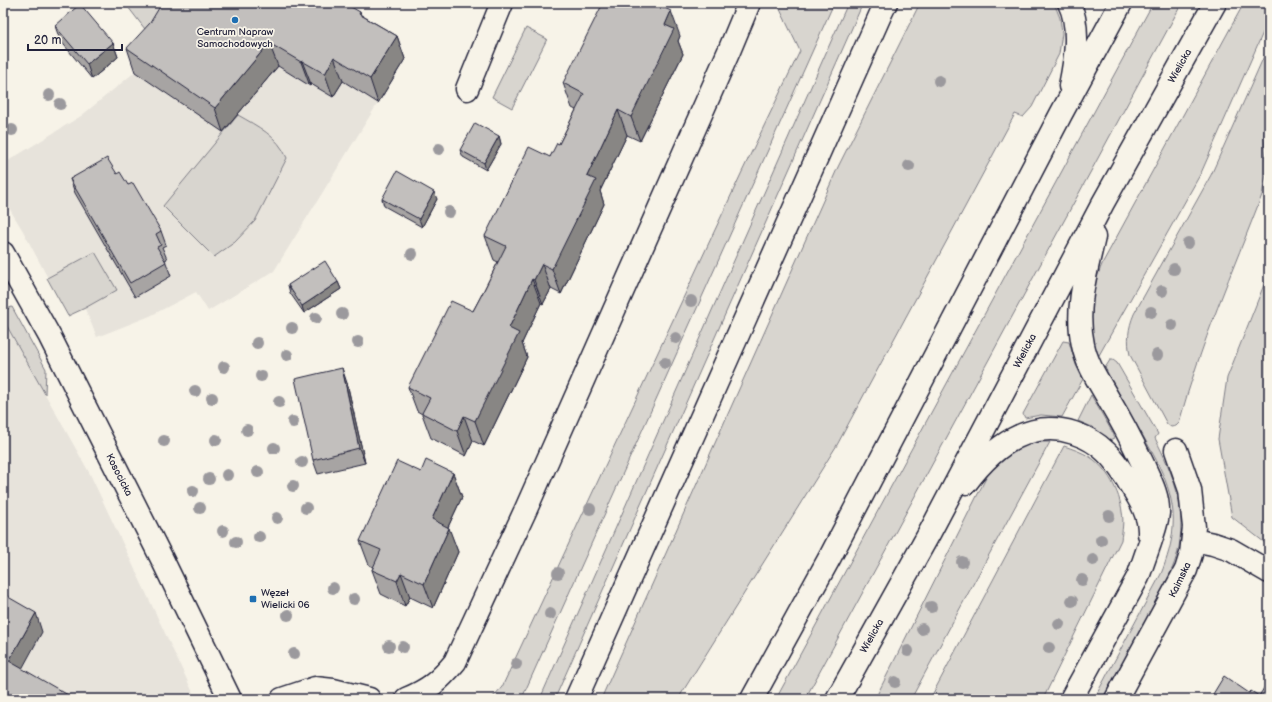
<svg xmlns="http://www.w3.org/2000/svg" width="1272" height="702" font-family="'Balsamiq Sans',sans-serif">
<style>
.built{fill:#e7e3db}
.green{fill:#d8d5cf;stroke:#7d7c85}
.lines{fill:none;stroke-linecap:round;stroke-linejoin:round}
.minor-casing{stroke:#22223b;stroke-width:25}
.major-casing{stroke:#22223b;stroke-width:25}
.minor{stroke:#f7f3e8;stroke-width:22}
.major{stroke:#f7f3e8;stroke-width:22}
.tree{fill:#9b999d}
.wall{fill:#a7a4a3;stroke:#22223b}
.shaded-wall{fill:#888684;stroke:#22223b}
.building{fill:#c2bfbd;stroke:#22223b}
.poi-dot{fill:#1f6fb2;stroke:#f7f3e8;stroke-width:1.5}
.labels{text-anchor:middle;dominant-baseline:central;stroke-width:3.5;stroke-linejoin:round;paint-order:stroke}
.poi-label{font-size:10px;fill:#22223b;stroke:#f7f3e8}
.street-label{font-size:10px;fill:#22223b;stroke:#f7f3e8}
</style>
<rect width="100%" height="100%" fill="#f7f3e8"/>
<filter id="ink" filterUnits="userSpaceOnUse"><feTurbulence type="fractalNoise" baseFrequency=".025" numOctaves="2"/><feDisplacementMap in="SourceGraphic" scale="8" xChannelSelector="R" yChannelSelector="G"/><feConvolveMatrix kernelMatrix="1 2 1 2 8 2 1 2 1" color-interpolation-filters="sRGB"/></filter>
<g filter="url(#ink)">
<path class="built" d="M367,38l38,21 -131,212 -66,40 -12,-19 -46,24 -53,21 -12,-28 -17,7 -45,-85 -20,-33v-34l78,-48 54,-44 23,-26z
M3,319l87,155 106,225h-193z"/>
<path class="green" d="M125,3h61l-28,43z
M777,3h57l-312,695v1h-31l11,-12 239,-513 59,-123z
M848,3h15l-307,693 -1,3h-15z
M920,3h134l6,15 2,15 -3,21 -27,53 -9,10 -8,-3 -178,331 -159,254h-77l237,-532z
M1153,3h29l-377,696h-29z
M1244,3h25v16l-68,154 -103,184c-10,-36 -10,-60 5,-95z
M526,28l21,11 -35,69 -20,-11z
M1269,45v39l-2,6 -3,48 3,31 -5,26c-29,75 -62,150 -83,228l-3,3 -5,1 -4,-3 -37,-69c-3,-14 -2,-27 4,-41l77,-139z
M238,115c19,11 40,21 49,43l-32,63 -20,21 -21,15 -51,-51z
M95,252l22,38 -32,18 -17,8 -21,-38z
M1269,272v274l-37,-29 -14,-78 9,-61z
M12,307l34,62 -1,25 -42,-75v-9z
M1063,341l6,1 7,23 7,14 -21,38 -21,-2 -16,3 -2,-4z
M1110,360h3l4,3 41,71 -3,4c18,36 31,67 24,109 -3,14 -9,27 -15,40l-60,112h-10l67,-125c6,-15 11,-31 12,-47 3,-37 -19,-72 -37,-103 -10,-18 -21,-37 -31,-56z
M1091,395l23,40v3l-5,2 -17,-13 -14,-6z
M1039,442h11l-139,257h-36l112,-223c16,-20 27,-29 52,-34z
M1064,446c9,3 18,6 26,11 17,11 30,35 32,55 2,9 0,19 -1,28l-78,159h-113z"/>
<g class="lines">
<defs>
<path id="minor" d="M467,89l35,-86
M3,253l47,84 113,224 67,138
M1194,540l19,4 18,6 38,22
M282,699l33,-11 18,2 36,9
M406,699c24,-10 33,-18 49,-37l71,-153 203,-458 20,-48
M1116,699l70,-129 5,-16 3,-27 -4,-37 -14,-40"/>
<path id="major" d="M1069,3c12,24 6,59 1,83
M966,483c26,-35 63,-65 108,-50 12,4 23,10 32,19 9,8 15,18 22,29 10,16 22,33 21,53
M576,699l306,-688 4,-8
M752,699l78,-142 231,-443 60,-111
M837,699l93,-167 173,-329 112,-200
M1071,699l67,-122c4,-11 8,-23 12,-34 3,-10 7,-19 8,-30 1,-18 -9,-35 -16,-51 -10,-21 -21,-42 -33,-62 -10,-18 -22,-35 -26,-55 -8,-37 3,-72 11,-108"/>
</defs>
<use href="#minor" class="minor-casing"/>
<use href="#major" class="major-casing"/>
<use href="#minor" class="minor"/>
<use href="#major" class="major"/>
</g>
<g class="tree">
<circle cx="939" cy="81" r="6"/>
<circle cx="49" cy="95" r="6"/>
<circle cx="60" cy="104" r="6"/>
<circle cx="12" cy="130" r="6"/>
<circle cx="439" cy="149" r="6"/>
<circle cx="909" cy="166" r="6"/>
<circle cx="449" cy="212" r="6"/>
<circle cx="1188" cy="243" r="6"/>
<circle cx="412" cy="254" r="6"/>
<circle cx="1174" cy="269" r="6"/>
<circle cx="1162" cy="291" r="6"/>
<circle cx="691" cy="301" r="6"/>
<circle cx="1151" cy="312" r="6"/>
<circle cx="342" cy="314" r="6"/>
<circle cx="316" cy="318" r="6"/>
<circle cx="1172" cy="325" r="6"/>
<circle cx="292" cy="328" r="6"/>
<circle cx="676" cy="338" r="6"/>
<circle cx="358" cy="342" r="6"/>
<circle cx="257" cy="343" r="6"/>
<circle cx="287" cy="355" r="6"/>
<circle cx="1157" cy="355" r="6"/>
<circle cx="665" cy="363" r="6"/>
<circle cx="224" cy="367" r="6"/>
<circle cx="261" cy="376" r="6"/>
<circle cx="195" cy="391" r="6"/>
<circle cx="212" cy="398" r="6"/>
<circle cx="279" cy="402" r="6"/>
<circle cx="293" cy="422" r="6"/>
<circle cx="247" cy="430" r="6"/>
<circle cx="216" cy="440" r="6"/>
<circle cx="164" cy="441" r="6"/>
<circle cx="274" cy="448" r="6"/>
<circle cx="302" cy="462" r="6"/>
<circle cx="258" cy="472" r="6"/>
<circle cx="227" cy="475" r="6"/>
<circle cx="209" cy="479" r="6"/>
<circle cx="293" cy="486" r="6"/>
<circle cx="193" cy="491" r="6"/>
<circle cx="200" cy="508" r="6"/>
<circle cx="306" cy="508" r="6"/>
<circle cx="590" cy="509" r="6"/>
<circle cx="1109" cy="516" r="6"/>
<circle cx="277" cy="518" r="6"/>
<circle cx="223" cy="531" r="6"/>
<circle cx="259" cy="537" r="6"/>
<circle cx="1101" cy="540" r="6"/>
<circle cx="236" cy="542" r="6"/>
<circle cx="1093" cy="560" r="6"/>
<circle cx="962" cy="562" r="6"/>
<circle cx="558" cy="573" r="6"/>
<circle cx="1082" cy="580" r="6"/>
<circle cx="333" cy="588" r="6"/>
<circle cx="354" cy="599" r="6"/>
<circle cx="1072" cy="601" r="6"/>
<circle cx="931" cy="607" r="6"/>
<circle cx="550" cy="614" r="6"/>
<circle cx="288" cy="615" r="6"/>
<circle cx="1059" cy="624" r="6"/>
<circle cx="922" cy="629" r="6"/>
<circle cx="389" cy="646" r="6"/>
<circle cx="403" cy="647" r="6"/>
<circle cx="1049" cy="648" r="6"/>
<circle cx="908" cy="651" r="6"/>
<circle cx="294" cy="654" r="6"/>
<circle cx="516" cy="664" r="6"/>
<circle cx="895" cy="682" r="6"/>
</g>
<path class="wall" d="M360,12l1,3 36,21 8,23 -27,44 -35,-22 -10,16 -22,-13 -1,2 -32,-20 -55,66 -88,-60 -8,-24z
M55,26l58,17 5,14 -26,22 -32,-39z
M680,36l-2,5 5,13 -43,87 -13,-6 -27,56 4,13 -43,90 -10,-5 -8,15 -2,-1 -19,40 5,14 -43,89 -11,-5 -7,15 -35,-18 -9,-24 -5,-3 -9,-24 65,-76 8,-15 17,-34 -4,-2 -9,-24 65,-79 9,-13 17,-34 -4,-2 -9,-25z
M499,136l2,8 -15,26 -23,-13 -3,-7z
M117,174l11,11 33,46 5,14 -4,2 5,12 -2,1 6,16 -36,21 -60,-104 -5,-14z
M382,199h55l-15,28 -38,-21z
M338,282l3,7 -37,24 -14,-20 -2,-8z
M347,383l18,80 -47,11 -5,-14z
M421,472l32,1 9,24 -14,30 10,25 -25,56 -23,-11 -5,9 -24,-12 -9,-24 1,-3 -4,-2 -9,-24z"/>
<path class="shaded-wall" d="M671,11l9,25 -2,5 5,13 -43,87 -9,-24 34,-92z
M397,36l8,23 -27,44 -8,-24z
M113,43l5,14 -26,22 -5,-15z
M269,43l9,23 -55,66 -8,-24z
M334,57l9,24 -10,16 -8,-23z
M302,61l9,23 -1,2 -9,-24z
M618,110l9,25 -27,56 4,13 -43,90 -9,-25 35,-93z
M499,136l2,8 -15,26 -2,-7z
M434,192l3,7 -15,28 -3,-8z
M542,264l9,25 -8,15 -9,-24z
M532,279l9,24 -19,40 5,14 -43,89 -9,-25 34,-93z
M338,282l3,7 -37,24 -2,-7z
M342,368l5,15 18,80 -6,-15z
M464,416l9,25 -7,15 -9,-25z
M453,473l9,24 -22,47 -8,-25z
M449,528l9,24 -25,56 -9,-24z
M401,573l9,24 -5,9 -8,-25z
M36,613l6,19 -26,48 -7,-19z"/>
<path class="building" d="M162,3h182l16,9 -1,2 38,22 -27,43 -36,-22 -9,17 -23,-13 -1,1 -32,-19 -54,65 -88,-60 23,-25z
M603,3h51l17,8 -6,14 9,4 -43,88 -13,-7 -31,66 9,4 -44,89 -10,-5 -8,16 -2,-1 -23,49 10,5 -44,88 -11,-5 -7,15 -35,-18 8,-15 -22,-11 43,-86 22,10 8,-15 25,-50 -21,-10 44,-89 21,10 7,-14 2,1 25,-50 -21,-11z
M80,4l33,39 -26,21 -32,-38z
M475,123l24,13 -15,27 -24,-13z
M107,158l10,16 3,-2 8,13 5,-2 28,48 -5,3 5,11 -4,2 9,15 -36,21 -60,-104z
M397,171l37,21 -15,27 -37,-20z
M325,261l13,21 -36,24 -14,-21z
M342,368l17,80 -46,12 -18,-81z
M426,460l27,13 -21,46 17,9 -25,56 -23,-11 -4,8 -25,-11 9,-20 -21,-9 37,-80 24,11z
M3,594l33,19 -27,48 66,38h-72z
M1224,676l25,17 2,-2 8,5 10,-16v19h-59z"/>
</g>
<g class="poi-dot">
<circle cx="235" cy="20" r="4"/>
<rect x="249" y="595" width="8" height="8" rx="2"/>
</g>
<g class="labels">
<g class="poi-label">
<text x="235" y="32">Centrum Napraw<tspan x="235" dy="12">Samochodowych</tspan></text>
<text x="261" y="593" text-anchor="start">Węzeł<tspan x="261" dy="12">Wielicki 06</tspan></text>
</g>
<g class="street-label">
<text transform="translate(1180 66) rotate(-61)">Wielicka</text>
<text transform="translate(1025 351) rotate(-62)">Wielicka</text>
<text transform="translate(119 475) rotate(63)">Kosocicka</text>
<text transform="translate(1180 580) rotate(-64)">Kaimska</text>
<text transform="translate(872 636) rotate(-61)">Wielicka</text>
</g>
</g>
<rect width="1272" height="702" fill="none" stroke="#f7f3e8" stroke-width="16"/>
<rect x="8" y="8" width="1256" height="686" fill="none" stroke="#22223b" stroke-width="1.5" filter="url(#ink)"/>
<path d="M28 44v6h94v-6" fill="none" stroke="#22223b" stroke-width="2"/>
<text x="34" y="44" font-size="12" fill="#22223b" stroke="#f7f3e8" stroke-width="3" paint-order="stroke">20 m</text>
</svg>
